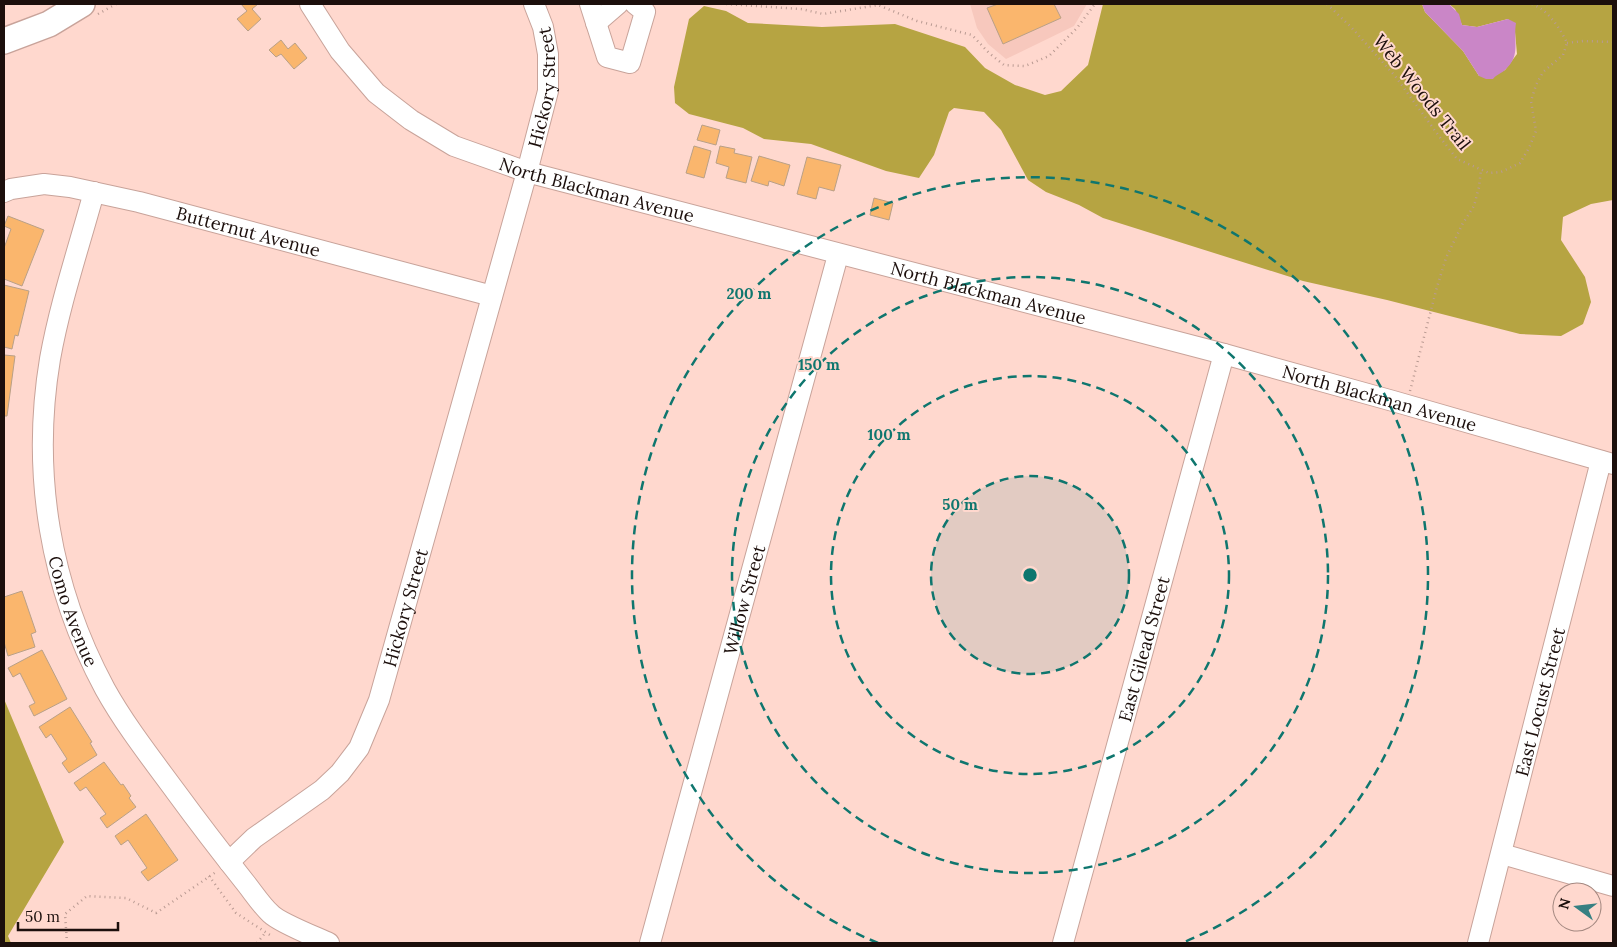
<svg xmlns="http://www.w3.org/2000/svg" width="1617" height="947" font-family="Lora,serif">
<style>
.built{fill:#f7c8bd}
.forest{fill:#b6a442}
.water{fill:#ca86c7}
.building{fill:#fab66d;stroke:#b9a087}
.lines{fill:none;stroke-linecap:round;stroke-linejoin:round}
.minor-casing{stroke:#c8a39a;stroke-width:22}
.major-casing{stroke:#c8a39a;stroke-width:28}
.path{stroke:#b99a92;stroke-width:2.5;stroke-dasharray:1 4;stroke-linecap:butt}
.minor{stroke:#fff;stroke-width:20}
.major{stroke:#fff;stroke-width:25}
.ring{fill:none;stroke:#0f766e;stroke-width:2.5;stroke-dasharray:9 6}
.labels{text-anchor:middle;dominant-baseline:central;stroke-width:4;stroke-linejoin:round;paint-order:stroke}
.street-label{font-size:18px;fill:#1c0f0c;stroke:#ffd8ce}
.centre{fill:#0f766e;stroke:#ffd8ce;stroke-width:2.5}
.ring-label{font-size:15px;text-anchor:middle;font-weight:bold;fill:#0f766e;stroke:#ffd8ce;stroke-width:4;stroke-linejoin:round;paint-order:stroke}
</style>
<rect width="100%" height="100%" fill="#ffd8ce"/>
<path class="built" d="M970,4h117l-13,22 -68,33 -18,-15 -11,-16z"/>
<path class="forest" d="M1103,4h319l3,8 38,39 16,25 17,-2 9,-4 12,-16 -2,-22 -7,-13 -31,8 -15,-2 -7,-16 -6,-5h164v196l-22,4 -28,13 -2,23 24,37 6,25 -8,22 -22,12 -41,-2 -133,-34 -84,-19 -200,-63 -24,-13 -33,-13 -18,-12 -27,-50 -17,-18 -30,-4 -5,4 -15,43 -15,23 -33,-7 -75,-27 -47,-5 -21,-11 -54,-14 -14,-11 -1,-16 15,-68 15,-13 22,5 22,12 74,4 73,-3 70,23 20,21 30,17 30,10 16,-4 27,-26z
M4,699l60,143 -56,94 3,7h-7z"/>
<path class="water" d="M1422,4h27l10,10 3,11 15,2 31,-8 8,4c-3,18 5,32 -10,46 -5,5 -9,5 -13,10h-7l-7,-3 -16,-25 -38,-39z"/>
<path class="building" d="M241,4h17l-6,5 9,10 -13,12 -11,-12 10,-8z
M998,4h56l7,14 -58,26 -16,-36z
M281,40l7,9 7,-6 12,15 -13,11 -13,-15 -5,3 -7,-7z
M702,125l18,5 -4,15 -19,-5z
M694,146l17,5 -7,27 -18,-5z
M720,146l15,3 -1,4 18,4 -6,26 -20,-5 3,-11 -13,-4z
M759,156l31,9 -6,21 -15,-5 -1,5 -17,-5z
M807,157l34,8 -7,26 -15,-4 -3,12 -19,-5z
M874,198l19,5 -4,17 -19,-5z
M8,216l36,14 -22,56 -18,-7v-31l7,-19 -7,-3z
M4,285l25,6 -11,45 -3,-1 -3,14 -8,-2z
M4,355l11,1 -8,60h-3z
M22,591l14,41 -5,2 4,13 -27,9 -4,-14v-45z
M42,650l25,49 -33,17 -5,-10 6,-3 -15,-30 -7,4 -5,-9z
M70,707l22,35 -2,1 7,12 -28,18 -7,-10 5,-4 -16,-25 -5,4 -7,-11z
M104,762l17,23 2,-1 8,12 -2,2 7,9 -29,21 -7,-10 6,-4 -20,-27 -6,4 -6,-8z
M146,814l32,46 -30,21 -7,-9 6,-4 -19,-28 -7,5 -6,-9z"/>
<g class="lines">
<defs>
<g id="minor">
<path id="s1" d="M310,4l30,47 36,42 35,27 43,26 73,26 697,182 169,47 220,63"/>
<path d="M590,4l17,53 23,6 15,-51 -10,-8"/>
<path d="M596,23l22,-19"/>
<path id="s2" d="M4,192l7,-3 33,-5 26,3 69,15 353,94"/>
<path id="s3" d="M94,192c-15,55 -34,111 -44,167 -19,114 0,228 55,330 20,36 46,69 71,103 22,30 45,60 68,89 9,11 17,24 27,33 9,9 45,23 58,29"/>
<path d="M1502,854l111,32"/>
<path id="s4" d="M229,862l25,-24 68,-48 18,-17 19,-25 20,-48 148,-528 21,-81v-37l-5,-27 -9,-23"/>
<path id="s5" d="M650,943l188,-688"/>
<path id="s6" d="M1063,943l161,-589"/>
<path id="s7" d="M1478,943l123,-482"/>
</g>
<path id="major" d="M4,41l45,-17 33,-20"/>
</defs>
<use href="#minor" class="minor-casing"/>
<use href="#major" class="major-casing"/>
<path class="path" d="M726,4l75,5 22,5 55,-9 39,16 55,14 17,18 15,12 21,1 24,-10 28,-28 18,-24
M1327,4l24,23 44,49 44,60 18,23 32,14 12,-1 19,-9 9,-15 7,-17 -5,-30 5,-16 7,-13 20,-17 4,-12c-7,-15 -19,-33 -35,-39
M98,14l18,-10
M1567,43l16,-2 30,1
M1410,391l27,-104 9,-29 17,-35 11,-17 5,-19 2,-17
M209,876l27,37 34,22
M67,943l-2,-29 22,-18 39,2 30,15 60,-41
M257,943l8,-10"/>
<use href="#minor" class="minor"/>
<use href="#major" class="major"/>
</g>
<circle cx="1030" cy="575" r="99" fill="#0f766e" fill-opacity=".12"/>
<g class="ring">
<circle cx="1030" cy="575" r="99"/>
<circle cx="1030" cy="575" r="199"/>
<circle cx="1030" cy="575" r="298"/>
<path d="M878 943A398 398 0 1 1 1182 943"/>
</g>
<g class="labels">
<g class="street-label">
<text stroke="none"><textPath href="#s4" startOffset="861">Hickory Street</textPath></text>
<text transform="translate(1422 92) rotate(51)">Web Woods Trail</text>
<text stroke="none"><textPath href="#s1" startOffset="355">North Blackman Avenue</textPath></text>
<text stroke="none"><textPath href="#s2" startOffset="251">Butternut Avenue</textPath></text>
<text stroke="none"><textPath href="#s1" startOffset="760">North Blackman Avenue</textPath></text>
<text stroke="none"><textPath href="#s1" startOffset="1165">North Blackman Avenue</textPath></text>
<text stroke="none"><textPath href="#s5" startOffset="356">Willow Street</textPath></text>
<text stroke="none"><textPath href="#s4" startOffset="322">Hickory Street</textPath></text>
<text stroke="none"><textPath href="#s3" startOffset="429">Como Avenue</textPath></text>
<text stroke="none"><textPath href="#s6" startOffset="305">East Gilead Street</textPath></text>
<text stroke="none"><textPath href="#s7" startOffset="249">East Locust Street</textPath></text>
</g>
</g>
<circle cx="1030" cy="575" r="8" class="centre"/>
<g class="ring-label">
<text x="749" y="299">200 m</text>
<text x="819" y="370">150 m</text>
<text x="889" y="440">100 m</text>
<text x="960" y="510">50 m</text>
</g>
<rect width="1617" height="947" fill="none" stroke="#1c0f0c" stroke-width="10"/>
<g transform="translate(1577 907) rotate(285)"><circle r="24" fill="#ffd8ce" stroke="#a48880"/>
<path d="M0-4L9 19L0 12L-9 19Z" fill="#378082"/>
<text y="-8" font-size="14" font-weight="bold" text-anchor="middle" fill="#1c0f0c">N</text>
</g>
<path d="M18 922v8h100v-8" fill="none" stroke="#1c0f0c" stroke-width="2.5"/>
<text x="25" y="922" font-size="15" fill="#1c0f0c" stroke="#ffd8ce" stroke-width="4" paint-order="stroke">50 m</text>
</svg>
